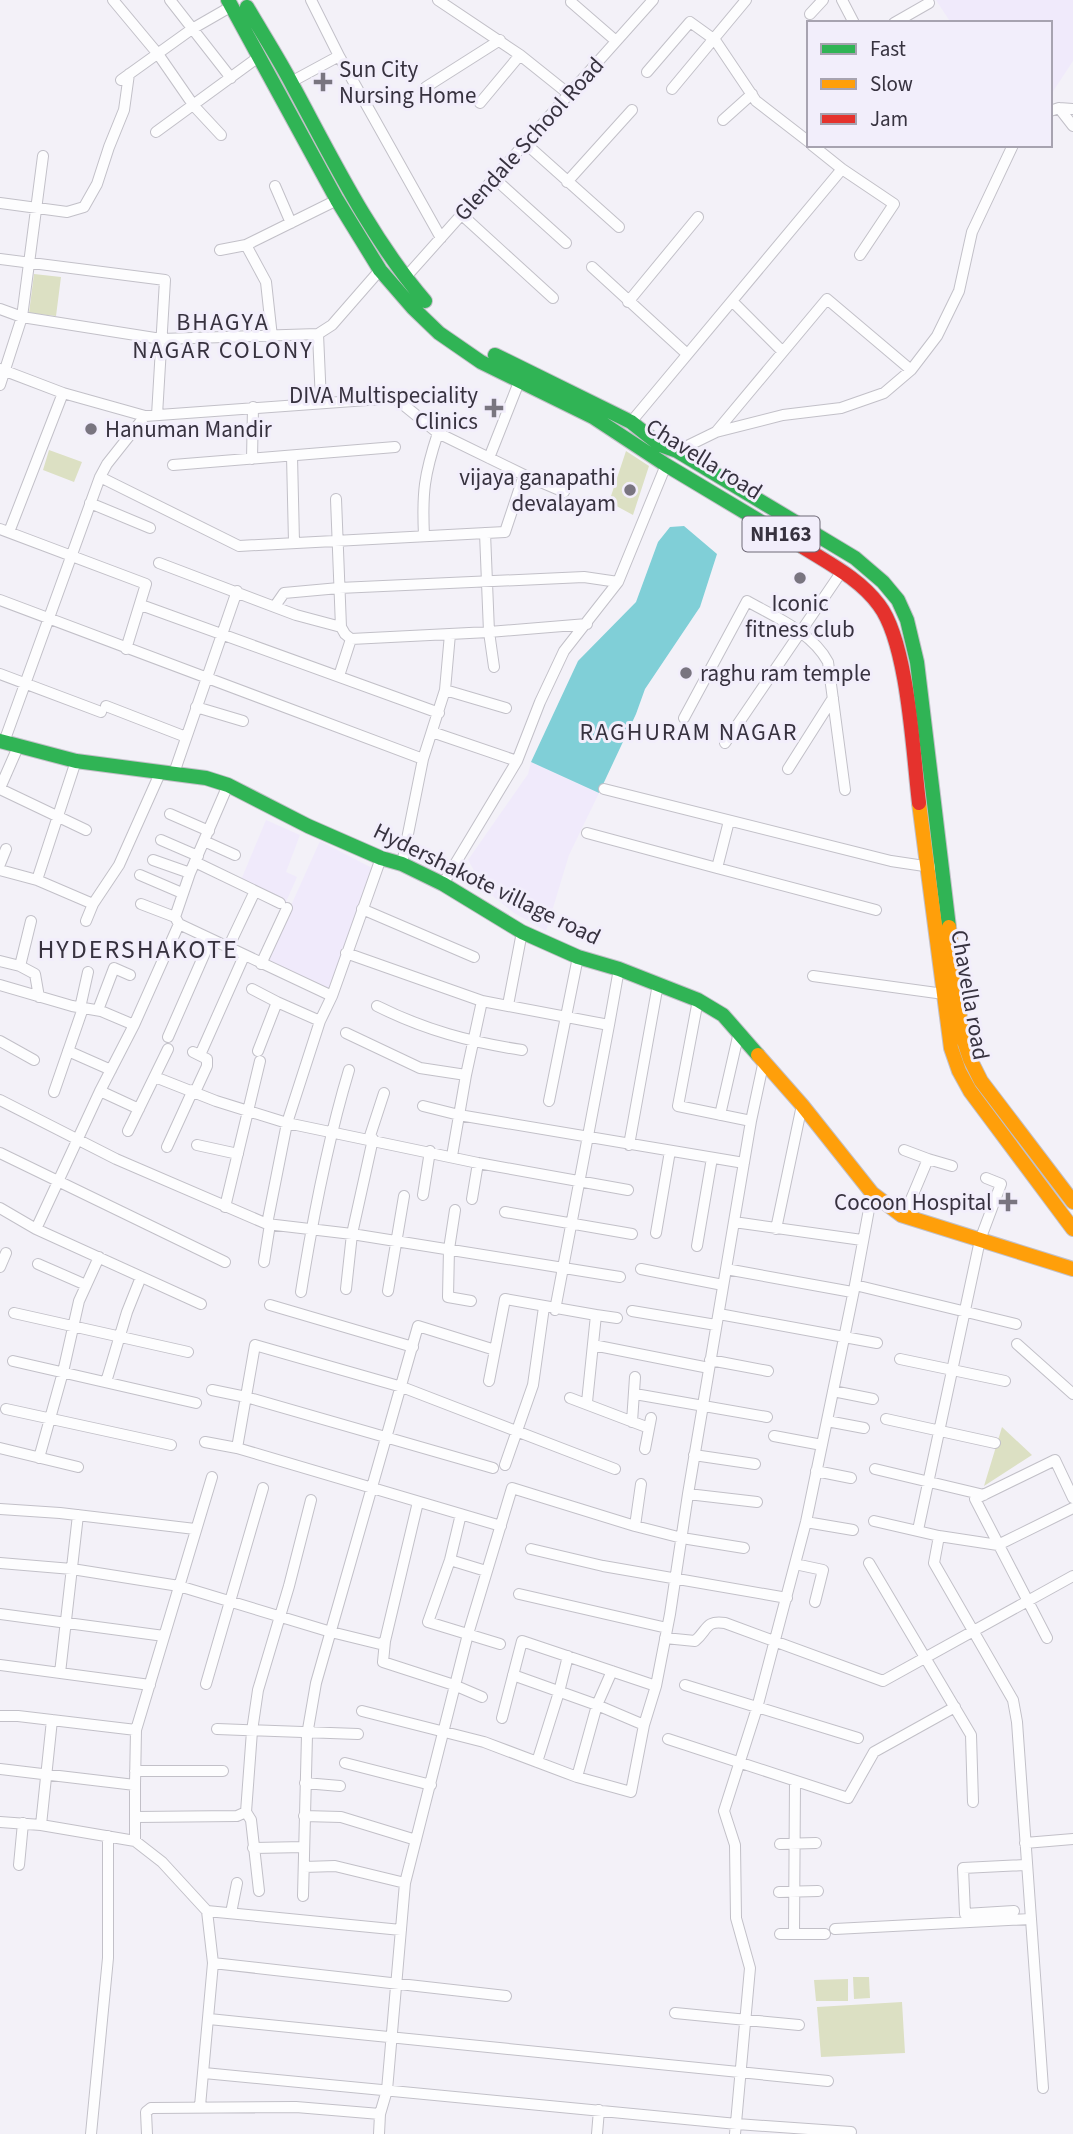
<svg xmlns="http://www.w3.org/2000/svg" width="1073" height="2134" font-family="'Source Sans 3',sans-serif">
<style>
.built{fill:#f0eafb}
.green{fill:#dce0c3}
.water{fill:#80cfd7}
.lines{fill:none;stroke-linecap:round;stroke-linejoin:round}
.street-casing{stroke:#c2c0c8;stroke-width:12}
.fast-casing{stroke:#c2c0c8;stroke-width:16}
.slow-casing{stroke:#c2c0c8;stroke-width:16}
.jam-casing{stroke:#c2c0c8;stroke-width:16}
.street{stroke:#fdfdfe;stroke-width:10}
.fast{stroke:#30b455;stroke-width:14}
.slow{stroke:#ff9f0a;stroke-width:14}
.jam{stroke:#e5322d;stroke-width:14}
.poi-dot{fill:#797580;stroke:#f2eefb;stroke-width:2.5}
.labels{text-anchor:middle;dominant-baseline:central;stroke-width:6;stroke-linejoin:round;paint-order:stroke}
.shield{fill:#f2eefb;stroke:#6f6a77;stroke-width:2}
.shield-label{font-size:21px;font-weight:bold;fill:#37323f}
.poi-label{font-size:23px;fill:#37323f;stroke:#f2eefb;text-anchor:start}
.street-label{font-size:23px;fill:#37323f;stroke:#f2eefb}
.neighbourhood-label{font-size:24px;letter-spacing:2px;fill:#37323f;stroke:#f2eefb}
.quarter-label{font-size:26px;letter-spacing:2px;fill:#37323f;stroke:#f2eefb}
</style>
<rect width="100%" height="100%" fill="#f3f1f8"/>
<path class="built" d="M936,0h137v61l-23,35v-73h-99z
M531,762l68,31 -30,62 -23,76 -32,-18 -19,-15 -13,-13 -14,-25 60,-86z
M266,820l34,15 -14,37 11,5 -11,25 -45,-22z
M320,841l54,28 -44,120 -63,-30z"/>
<path class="green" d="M34,274l27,3 -5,39 -27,-3z
M49,450l33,12 -8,20 -31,-12z
M626,451l23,15 -16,49 -24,-13z
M1002,1427l30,28 -48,31z
M853,1977h16l1,21 -16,1z
M848,1979v22h-32l-2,-21z
M902,2002l3,51 -84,4 -4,-50z"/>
<path class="water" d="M684,526l33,28 -17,53 -55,82 -9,25 -37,79 -68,-31 47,-101 58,-59 22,-60 12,-15z"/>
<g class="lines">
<defs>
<path id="street" d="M113,0l45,54 36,52 27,29
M170,0l61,78
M438,0l82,55 50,40
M842,0l12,23
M571,2l45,39
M810,14l13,-14
M894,23l35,-20
M339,56l102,182
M647,72l43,-50 25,18 41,61 53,41
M121,80l71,-51 40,-23
M291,82l48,-26 -28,-56
M426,87l74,-47
M672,89l74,-89
M480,103l40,-48
M1059,108l14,18
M1050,111l9,-3 14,1
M723,120l29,-26
M156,132l104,-76
M525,143l94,84
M812,145l30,24 52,35 -34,51
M494,178l72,65
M567,182l65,-72
M275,186l16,37
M0,203l67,9 17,-5 13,-23 12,-37 15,-37 5,-36
M462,215l91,83
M246,245l20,37 6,55
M220,250l26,-5 91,-45
M0,259l165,21 -8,135
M592,267l95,87
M405,278l248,-278
M732,301l50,50
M628,302l70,-85
M0,309l22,8 139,22 157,-5 14,-9 48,-55
M318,334l3,68
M0,369l63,24 82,23 250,-18 43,35 86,42 40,17
M0,385l22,-68 21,-161
M631,422l211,-253
M716,432l111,-133 84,71
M677,451l39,-19 67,-17 58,-7 43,-15 27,-23 26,-34 22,-45 13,-59 41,-87
M292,456l2,86
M489,458l30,-76
M252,459l1,-52
M173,465l222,-18
M100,477l139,69 266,-14 19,-57
M336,499l5,128 4,7 6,5 138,-7 98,-8
M90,503l60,25
M0,529l146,55 -20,65
M9,532l54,-139
M485,533l4,99 5,35
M424,536c-2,-43 0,-61 14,-103
M159,563l137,52 45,12
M0,600l423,159
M141,605l298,108
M275,606l9,-13 55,-5 245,-11 34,5
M0,674l101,38
M339,676l12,-37
M445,690l61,18
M106,706l80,31
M196,707l47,14
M684,718l63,-117c28,16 65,31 81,61l17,128
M432,732l85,29
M4,742l96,-265 7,-13 38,-48
M725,743l117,-172
M788,769l45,-71
M174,773l63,-182
M0,788l18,-41
M0,789l86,41
M604,789l287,72 40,6
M170,814l39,17
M587,833l130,35 12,-47
M161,840l37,16
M204,841l31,14
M153,860l37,13
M195,862l85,41
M0,864l6,-15
M402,864l21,-105 22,-69 5,-56
M717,868l159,42
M0,870l37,10 56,24 26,-39 42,-94
M140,875l42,18
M37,880l39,-119
M443,884l74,-123 23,-59 24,-51 54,-69 48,-117
M141,904l34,13 4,7 153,72
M362,909l112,48
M175,917l15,-44 38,-88
M86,921l7,-17
M228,948l27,-57
M346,953l136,48 127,24 -54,285
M0,961l20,5 11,-45
M261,964l26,-56
M20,966l15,8 4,23
M813,976l131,18
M0,985l72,21 29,5 33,14
M252,989l25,13 -19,49
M698,1000l-20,106 73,15
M277,1002l43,19
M508,1005l14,-73
M377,1006c48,24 93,36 145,44
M80,1008l8,-36
M98,1010l16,-42 16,7
M609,1025l10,-56
M346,1033l74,35 46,7
M168,1037l43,-98
M0,1041l34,19
M68,1051l43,19
M193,1052l14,7v7l-12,26
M200,1055l44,-99
M155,1077l61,24 71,22 191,40 150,27
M100,1091l39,18
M54,1092l29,-84
M0,1100l116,59 151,65 85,10 268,43
M549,1101l29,-144
M423,1106l36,9 285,48
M720,1115l19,-83
M128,1131l40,-82
M369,1139l15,-46
M197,1145l41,9
M629,1145l29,-161
M167,1147l26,-57
M904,1150l24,9 -24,57
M0,1153l225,109
M452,1156l14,-81 16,-74
M928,1159l24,7
M423,1195l7,-44
M472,1199l6,-36
M225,1207l35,-146
M0,1208l36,21 165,75
M455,1210l-6,39 -1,48 23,4
M505,1212l127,22
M734,1222l128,18
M267,1224l20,-101 33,-102 12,-25 49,-138
M36,1229l64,-138 34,-66 45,-101
M776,1229l26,-124
M656,1233l14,-82
M697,1246l15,-88
M264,1262l6,-38
M38,1264l48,21
M0,1267l6,-14
M641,1269l82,16
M726,1269l126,23
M855,1285l161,39
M346,1289l6,-55 21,-95
M388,1291l16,-95
M301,1292c12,-75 26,-149 48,-222
M270,1305l143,42
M632,1311l84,14
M14,1313l174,39
M719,1314l158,29
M596,1315l21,3
M1017,1344l56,50
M593,1345l116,23
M900,1359l105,22
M710,1360l58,11
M13,1361l183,42
M489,1381l16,-82 91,16 -9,87
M106,1382l21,-70 14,-35
M212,1390l34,7 247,71
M833,1391l40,8
M635,1394l132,23
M570,1398l79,30
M6,1409l165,36
M886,1419l109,24
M827,1421l37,7
M632,1422l3,-45
M774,1436l48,9
M205,1442l32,6 264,78
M0,1448l78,19
M237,1448l18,-103 147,42 213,82
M645,1449l6,-31
M694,1455l61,9
M39,1458l24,-86 16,-71 20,-44
M505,1465l28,-80 11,-78
M875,1469l109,26
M816,1471l35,7
M688,1494l69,8
M0,1509l60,4 135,16
M461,1514l-11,46 -22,62 72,22
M874,1521l65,15 59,9 75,-37
M806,1522l47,8
M635,1526l6,-42
M918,1530l62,-290 21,-56 -15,-6
M939,1536l-5,27 79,137 4,22 26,366
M531,1549l72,17 184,32
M450,1560l36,11
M0,1563l72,6 107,17 152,46 49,12 5,-3 33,-139
M869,1563l102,172 2,67
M795,1564l28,6 -8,32
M519,1594l148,34
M0,1614l164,22
M665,1638l30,3c13,-11 10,-21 30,-18l158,58 190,-105
M1047,1638l-72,-139 80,-39 18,38
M385,1641l-2,21 71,23 28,12
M0,1665l150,20
M60,1673l18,-158
M513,1675l84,30 47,20
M206,1684l57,-196
M685,1685l173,53
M362,1711l122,31 93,35 54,15 13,-67 12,-39 14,-72 18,-120 63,-373 13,-61
M0,1716h18l118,14
M502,1718l20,-77 134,45
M217,1729l141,5
M668,1739l180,59 26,-46 81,-45
M537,1762l22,-70 9,-36
M345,1763l86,22
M0,1769l135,16 1,-55 76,-253
M135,1771h88
M577,1777l20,-72 15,-34
M795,1781l-1,153h31
M305,1783l35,3
M246,1812l5,8 8,71
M304,1816l37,1 75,23
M136,1817l101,-1 9,-4 6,-81 6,-41 31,-104 22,-86
M0,1822l41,3 94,16 27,21 45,49 6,52 -13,143
M41,1825l11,-105
M135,1841v-56
M1025,1843l48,-4
M780,1844l36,-1
M253,1848l51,-1
M19,1865l4,-42
M304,1867l31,-1 70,17
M779,1892l39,-1
M303,1896l4,-161 9,-52 102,-357 77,24
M207,1911l194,19
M1014,1911l-49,3 -2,-46 62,-3
M231,1913l6,-30
M835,1929l195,-10
M780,1934h14
M213,1963l293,33
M675,2013l124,12
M209,2019l619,62
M204,2073l533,51 114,8
M91,2134l17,-176v-122
M147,2134l-1,-22 5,-4 145,-1 84,7
M379,2134l1,-20 7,-24 18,-207 63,-249 44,-146 123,38 47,12 62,10
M597,2134l2,-24
M735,2134l15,-166 -14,-50 -1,-73 -11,-34 33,-103 49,-186 49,-237 17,-92"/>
<path id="fast" d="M228,0l109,200 43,70 33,38 26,25 42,29 112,55 73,48 137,82
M247,7c15,26 32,52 46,79 40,74 77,151 132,215
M495,355l136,67 29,23 17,6 178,107 28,24 15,18 9,20 10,42 32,265
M0,741l76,20 130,17 22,7 80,41 73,32 21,6 41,20 79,48 56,25 41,12 79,31 25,15 35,40"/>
<path id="slow" d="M919,803l32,245 8,23 11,20 103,138
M949,927l13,108 8,24 11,22 92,121
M758,1055l44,50 70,88 29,22 172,54"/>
<path id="jam" d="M803,547c27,17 57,32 76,58 29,38 34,148 40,198"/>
</defs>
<use href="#street" class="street-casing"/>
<use href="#fast" class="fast-casing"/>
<use href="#slow" class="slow-casing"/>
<use href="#jam" class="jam-casing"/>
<use href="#street" class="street"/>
<use href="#fast" class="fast"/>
<use href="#slow" class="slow"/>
<use href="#jam" class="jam"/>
</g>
<g class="poi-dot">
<path d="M319.5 71.5h7v7h7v7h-7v7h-7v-7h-7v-7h7z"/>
<path d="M490.5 397.5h7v7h7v7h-7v7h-7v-7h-7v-7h7z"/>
<circle cx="91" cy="429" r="7"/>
<circle cx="630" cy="490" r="7"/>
<circle cx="800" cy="578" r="7"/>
<circle cx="686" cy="673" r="7"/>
<path d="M1004.5 1191.5h7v7h7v7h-7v7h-7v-7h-7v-7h7z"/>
</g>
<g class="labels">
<rect class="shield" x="742.5" y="516.5" width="77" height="35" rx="5"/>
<g class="shield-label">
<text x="781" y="534">NH163</text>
</g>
<g class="poi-label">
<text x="339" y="69">Sun City<tspan x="339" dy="26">Nursing Home</tspan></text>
<text x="478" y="395" text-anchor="end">DIVA Multispeciality<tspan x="478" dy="26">Clinics</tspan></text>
<text x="105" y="429">Hanuman Mandir</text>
<text x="616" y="477" text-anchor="end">vijaya ganapathi<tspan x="616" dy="26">devalayam</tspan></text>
<text x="800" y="603" text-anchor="middle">Iconic<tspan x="800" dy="26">fitness club</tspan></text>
<text x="700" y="673">raghu ram temple</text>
<text x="992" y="1202" text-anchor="end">Cocoon Hospital</text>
</g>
<g class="street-label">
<text transform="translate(529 139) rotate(-48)">Glendale School Road</text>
<text transform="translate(704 459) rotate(32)">Chavella road</text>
<text transform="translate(487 884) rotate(26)">Hydershakote village road</text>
<text transform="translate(970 995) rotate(80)">Chavella road</text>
</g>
<g class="neighbourhood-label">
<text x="223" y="322">BHAGYA<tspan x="223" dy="28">NAGAR COLONY</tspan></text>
<text x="689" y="732">RAGHURAM NAGAR</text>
</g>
<g class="quarter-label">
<text x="138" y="949">HYDERSHAKOTE</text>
</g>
</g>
<rect x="807" y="21" width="245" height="126" fill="#f2eefb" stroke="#a7a3b0" stroke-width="2"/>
<rect x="821" y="44" width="35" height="10" fill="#30b455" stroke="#a7a3b0" stroke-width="2"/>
<text x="870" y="56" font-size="21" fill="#37323f">Fast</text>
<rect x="821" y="79" width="35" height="10" fill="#ff9f0a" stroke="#a7a3b0" stroke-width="2"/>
<text x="870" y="91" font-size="21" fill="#37323f">Slow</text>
<rect x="821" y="114" width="35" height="10" fill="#e5322d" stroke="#a7a3b0" stroke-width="2"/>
<text x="870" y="126" font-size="21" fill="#37323f">Jam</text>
</svg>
